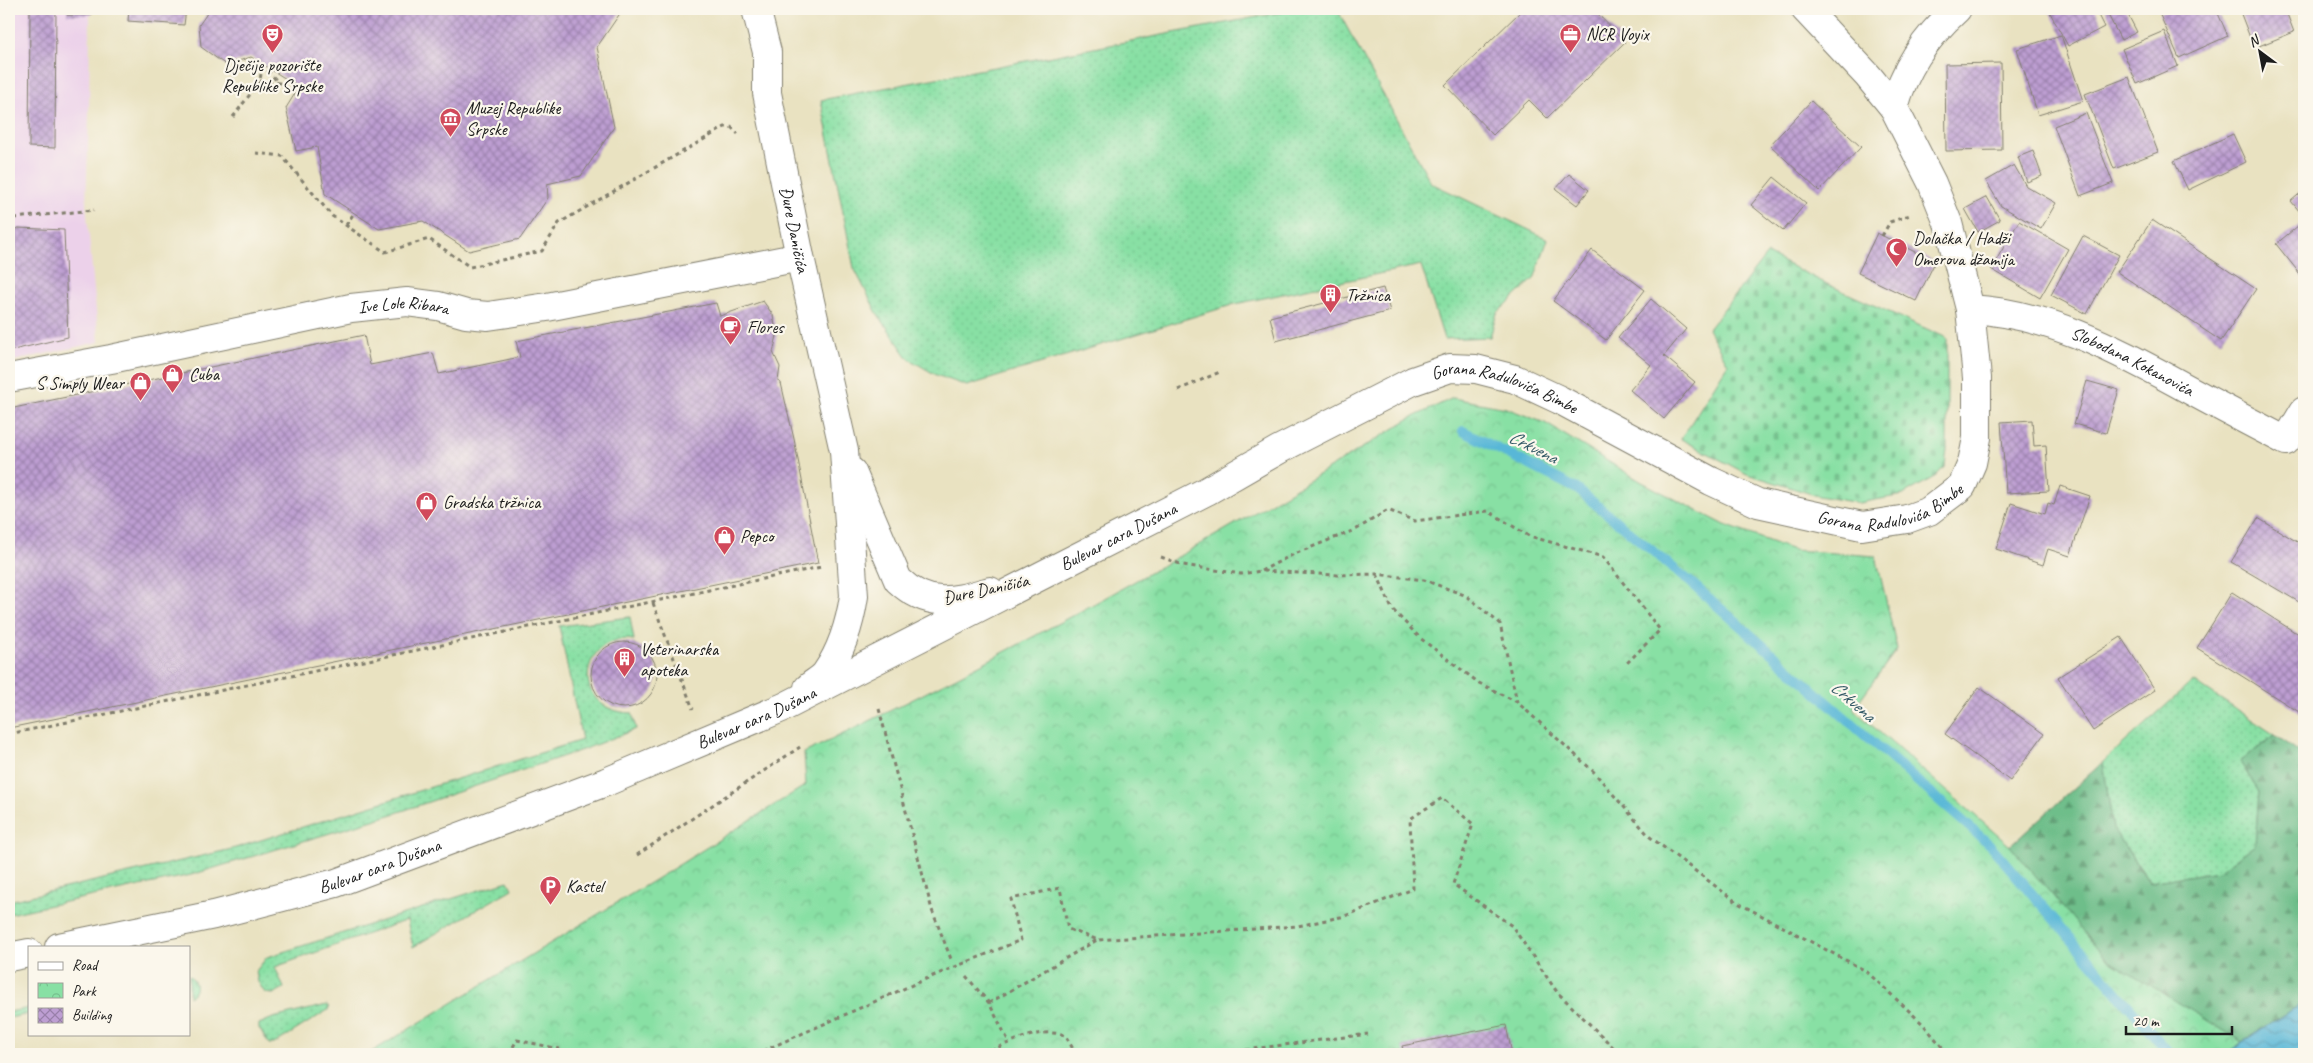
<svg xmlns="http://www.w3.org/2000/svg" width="2313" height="1063" font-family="Caveat,sans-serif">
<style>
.built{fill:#ecd1ea}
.grass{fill:url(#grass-dots);stroke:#527e60}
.forest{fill:url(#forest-firs);stroke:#456d53}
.cemetery{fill:url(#cemetery-stones);stroke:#527e60}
.park{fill:url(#park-crowns);stroke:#527e60}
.water{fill:url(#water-waves);stroke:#3a6a7a}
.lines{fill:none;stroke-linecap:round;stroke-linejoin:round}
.stream{stroke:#59b7d7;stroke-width:10}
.building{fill:url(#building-cross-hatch)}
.minor-casing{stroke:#827f6e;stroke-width:30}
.path{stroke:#827f6e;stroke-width:3;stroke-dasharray:4 4;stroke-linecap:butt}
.minor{stroke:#fff;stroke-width:28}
.labels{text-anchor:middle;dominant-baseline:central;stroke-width:4.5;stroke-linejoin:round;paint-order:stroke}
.poi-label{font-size:18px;fill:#1c1c1c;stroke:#fbf7ec;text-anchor:start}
.street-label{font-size:18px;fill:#1c1c1c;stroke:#fbf7ec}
.water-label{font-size:19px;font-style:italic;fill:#345a67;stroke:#fbf7ec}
</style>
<defs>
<pattern id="grass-dots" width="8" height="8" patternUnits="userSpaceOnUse" patternTransform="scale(1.25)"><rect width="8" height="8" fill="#88e0a4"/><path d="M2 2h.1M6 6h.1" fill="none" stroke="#75c08d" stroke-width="1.8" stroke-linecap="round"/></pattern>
<pattern id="forest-firs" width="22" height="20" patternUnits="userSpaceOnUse" patternTransform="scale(1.25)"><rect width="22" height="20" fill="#6ebe8a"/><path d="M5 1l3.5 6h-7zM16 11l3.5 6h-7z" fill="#5a9a70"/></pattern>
<pattern id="cemetery-stones" width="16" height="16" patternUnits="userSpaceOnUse" patternTransform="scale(1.25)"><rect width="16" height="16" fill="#88e0a4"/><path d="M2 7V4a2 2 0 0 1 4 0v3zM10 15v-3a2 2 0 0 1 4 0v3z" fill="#75c08d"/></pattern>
<pattern id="park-crowns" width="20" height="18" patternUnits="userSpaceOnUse" patternTransform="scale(1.25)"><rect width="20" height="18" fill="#88e0a4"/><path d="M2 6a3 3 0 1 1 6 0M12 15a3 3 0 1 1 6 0" fill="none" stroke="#75c08d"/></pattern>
<pattern id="water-waves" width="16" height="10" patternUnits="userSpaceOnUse" patternTransform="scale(1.25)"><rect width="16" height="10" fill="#59b7d7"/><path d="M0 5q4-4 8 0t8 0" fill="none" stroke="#4994ae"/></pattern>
<pattern id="building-cross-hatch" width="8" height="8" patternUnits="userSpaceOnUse" patternTransform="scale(1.25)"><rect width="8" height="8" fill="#bd9ed2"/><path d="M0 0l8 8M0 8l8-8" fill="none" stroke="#9980aa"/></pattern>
</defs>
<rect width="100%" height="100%" fill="#fbf7ec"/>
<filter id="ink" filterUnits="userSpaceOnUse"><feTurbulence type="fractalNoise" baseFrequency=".02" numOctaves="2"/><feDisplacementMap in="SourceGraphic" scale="10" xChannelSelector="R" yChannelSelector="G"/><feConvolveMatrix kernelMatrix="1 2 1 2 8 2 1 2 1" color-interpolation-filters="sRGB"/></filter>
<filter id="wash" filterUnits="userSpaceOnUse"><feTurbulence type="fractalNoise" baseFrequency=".0096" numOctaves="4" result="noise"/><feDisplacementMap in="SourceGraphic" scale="20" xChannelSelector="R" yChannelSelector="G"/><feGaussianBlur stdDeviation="1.12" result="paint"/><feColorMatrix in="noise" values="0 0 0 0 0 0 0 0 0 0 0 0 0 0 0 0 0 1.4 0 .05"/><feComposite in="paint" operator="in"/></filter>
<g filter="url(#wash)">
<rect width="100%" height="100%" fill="#e9e2c1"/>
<path class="built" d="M9,9h81l-1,107 -3,88 13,138 -90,20z"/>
<path class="grass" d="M1299,9h38l94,174 117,56 -14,40 -37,34 -7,24 -46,2 -23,-74 -186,39 -268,82 -31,-11 -27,-16 -32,-46 -23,-45 -33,-168z
M630,617l4,23c-53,-9 -68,71 -2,73l4,16 -51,20 -192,65 -202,61 -182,39v-13l223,-52 350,-109 -23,-114z
M2193,681l82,54 -35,27 19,30 -4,53 -36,26 -69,11 -37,-53 -10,-67z
M508,881l4,8 -99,58 -6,-27 -132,47 9,21 -11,6 -8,-1 -7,-11 -2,-11 11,-14z
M189,975c8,7 9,16 0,22z
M327,1005l2,2 -1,3 -54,34h-5l-10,-16v-4l14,-6z
M29,1008v6l-20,4v-6z"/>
<path class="forest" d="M2275,735l29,20v247l-62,40 -136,-84 -96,-112 93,-84 10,67 36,53 70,-11 36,-26 4,-53 -19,-30z"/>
<path class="cemetery" d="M1767,254l62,31 118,53v111l-2,17 -9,10 -33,19 -44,8 -41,-7 -71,-22 -66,-35 47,-75 -20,-35z"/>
<path class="park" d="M1453,398l53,10 39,15 97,59 83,43 68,25 83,6 21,93 -44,60 157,137 96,112 136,84 -14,12h-1860l298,-181 140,-88 -2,-32c208,-100 410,-212 605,-334z"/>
<path class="water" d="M2304,1002v52h-76l14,-12z"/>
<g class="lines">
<path class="stream" d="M1463,431l114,58 111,91 302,265 180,209"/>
</g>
<g id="blocks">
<path class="building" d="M30,9h26l-1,139 -26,-1z
M67,9h25v6h-25z
M129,9h57l-2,16 -56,-4z
M210,9h413l-26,38 17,80 -33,49 -34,8 1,14 -28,41 -51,12 -46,-30 -44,8 -54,-35 -8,-47 -21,4 -10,-43 13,-21 -48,-30 -25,8 -25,-18 -2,-22z
M1523,9h70l32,33 -78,76 -18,-18 -36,35 -48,-50z
M2048,9h47l9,18 -36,19z
M2105,9h20l12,23 -16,8z
M2168,9h48l12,27 -49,22 -20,-45z
M2239,9h46l9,23 -40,16z
M2164,31l14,35 -41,18 -15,-35z
M2061,35l22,66 -45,14 -21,-66z
M2001,63l1,87 -56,1 -1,-87z
M2129,77l29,75 -44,17 -29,-75z
M1811,101l50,46 -42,44 -49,-46z
M2086,113l27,70 -33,13 -26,-70z
M2233,134l13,28 -58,28 -14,-29z
M2033,151l9,25 -15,6 -9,-25z
M2014,165l12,21 30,17 -15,26 -40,-23 -15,-25z
M1569,174l20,16 -12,15 -21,-16z
M1774,177l32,26 -23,28 -32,-26z
M2304,190v27l-13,-16z
M1987,197l13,23 -22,12 -13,-23z
M2152,220l104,69 -35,52 -104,-69z
M2019,221l49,28 -28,49 -49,-29z
M2304,221v58l-28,-35z
M18,228l46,2 4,107 -59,14v-119z
M1877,233l58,29 -19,39 -58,-28z
M2083,236l36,19 -32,59 -36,-19z
M1592,250l53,40 -39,50 -53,-39z
M1383,288l7,23 -114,30 -6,-24z
M1651,299l35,30 -22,27 31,26 -31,37 -34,-29 21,-25 -33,-27z
M763,301l10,14 4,21 -4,16 7,15 -2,14 3,2 13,56 24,124 -809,165v-319l355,-74 6,30 63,-12 6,21 81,-17 -4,-16 200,-38 4,13z
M2087,381l32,9 -13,43 -32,-9z
M2032,420l2,26 12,-1 3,46 -43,2 -5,-71z
M2060,486l30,10 -20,60 -22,-7 -5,16 -47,-16 15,-46 34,11 3,-11 6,2z
M2258,518l46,28v59l-73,-43z
M2232,592l72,46v77l-107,-67z
M2121,637l34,53 -62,41 -35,-54z
M591 675a33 33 0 1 1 66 0a33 33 0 1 1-66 0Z
M1979,687l65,47 -34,47 -65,-47z
M1506,1025l6,29h-108l-2,-8z"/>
</g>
</g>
<g filter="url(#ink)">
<use href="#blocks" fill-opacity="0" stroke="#827f6e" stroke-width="1"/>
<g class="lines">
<defs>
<g id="minor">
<path id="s1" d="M756,9l11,43v41l33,164 44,194 10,145c-4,27 -12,54 -28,77 -4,6 -13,10 -18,15"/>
<path d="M1894,108c10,-40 33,-72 63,-99"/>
<path id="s2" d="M1970,309c77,4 142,39 207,74 36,20 73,39 109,58l18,-30"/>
<path id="s3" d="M9,378l102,-19 240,-51 56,-6 31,4 28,8 22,2 59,-9 253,-50"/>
<path d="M852,472l46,108c31,29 55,21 92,11"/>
<path id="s4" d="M59,947l155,-32 122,-32 270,-101 178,-75 423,-216 73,-42 133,-68 37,-13 26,1 39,10 45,21 151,81 47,22 104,23 45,-7 22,-8 33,-25 10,-23 5,-25v-60l-7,-69 -22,-86 -16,-40 -38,-75 -26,-32 -63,-67"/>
<path d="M9,957l20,-4"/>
</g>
</defs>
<use href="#minor" class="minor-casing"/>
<path class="path" d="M260,81l19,2 -17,-18
M233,117l27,-36 2,-16
M256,153l26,3 50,60 53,36 44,-13 41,28 72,-16 17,-28 166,-96h6l7,7
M14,218l80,-8
M346,225l8,-12
M1882,236l8,-14 20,-7
M1178,390l42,-18
M1161,557l22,8 58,9 20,-3 76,4 40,-1 47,6 43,16 33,28 17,78
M1261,571l31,-16 65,-26 31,-19 27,11 73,-10 41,25 74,21 57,73 -35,35
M1377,574l15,35 28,29 59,45 38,19 76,69 57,66 88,66 128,68 57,53 25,30
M653,603l40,106
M879,709l53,201 19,49
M9,734l812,-167
M637,855l163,-108
M966,976l23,27 20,39
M989,1003l108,-63
M509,1054l8,-14 43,9 2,5
M756,1054l172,-76 93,-38 -10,-41 49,-11 8,41 30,11 200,-14 47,-10 68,-27 -3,-70 32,-21 31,26 -20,60 59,42 45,66 61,60 5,2
M984,1054c24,-11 55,-27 81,-19l11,19
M1214,1054l154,-20"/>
<use href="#minor" class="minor"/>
</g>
</g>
<defs>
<symbol id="office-pin" viewBox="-11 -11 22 30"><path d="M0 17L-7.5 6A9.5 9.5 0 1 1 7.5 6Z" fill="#d1495b" stroke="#fbf7ec"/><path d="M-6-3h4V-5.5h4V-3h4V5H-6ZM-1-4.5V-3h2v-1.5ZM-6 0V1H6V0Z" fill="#fff"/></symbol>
<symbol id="theatre-pin" viewBox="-11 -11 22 30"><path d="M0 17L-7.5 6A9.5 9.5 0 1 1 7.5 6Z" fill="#d1495b" stroke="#fbf7ec"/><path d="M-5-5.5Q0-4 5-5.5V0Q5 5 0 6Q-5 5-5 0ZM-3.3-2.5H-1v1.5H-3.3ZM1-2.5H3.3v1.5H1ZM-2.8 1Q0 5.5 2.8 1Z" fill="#fff"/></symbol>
<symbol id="museum-pin" viewBox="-11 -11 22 30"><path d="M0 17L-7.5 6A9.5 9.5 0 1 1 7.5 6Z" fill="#d1495b" stroke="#fbf7ec"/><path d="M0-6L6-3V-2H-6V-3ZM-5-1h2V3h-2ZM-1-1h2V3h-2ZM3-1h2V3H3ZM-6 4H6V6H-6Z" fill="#fff"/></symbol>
<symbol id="mosque-pin" viewBox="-11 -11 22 30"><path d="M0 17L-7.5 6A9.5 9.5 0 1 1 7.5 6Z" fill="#d1495b" stroke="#fbf7ec"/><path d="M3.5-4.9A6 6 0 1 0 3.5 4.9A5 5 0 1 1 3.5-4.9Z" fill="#fff"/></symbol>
<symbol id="building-pin" viewBox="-11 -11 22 30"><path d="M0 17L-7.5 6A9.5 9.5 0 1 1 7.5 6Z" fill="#d1495b" stroke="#fbf7ec"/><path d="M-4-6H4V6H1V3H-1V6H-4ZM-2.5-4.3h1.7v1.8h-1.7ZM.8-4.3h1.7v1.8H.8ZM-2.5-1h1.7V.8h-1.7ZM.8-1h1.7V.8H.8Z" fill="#fff"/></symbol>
<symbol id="cafe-pin" viewBox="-11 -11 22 30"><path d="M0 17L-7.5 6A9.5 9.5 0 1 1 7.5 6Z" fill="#d1495b" stroke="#fbf7ec"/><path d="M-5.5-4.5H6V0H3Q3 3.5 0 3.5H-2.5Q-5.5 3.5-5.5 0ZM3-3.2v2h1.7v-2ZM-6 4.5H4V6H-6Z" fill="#fff"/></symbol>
<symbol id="shop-pin" viewBox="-11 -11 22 30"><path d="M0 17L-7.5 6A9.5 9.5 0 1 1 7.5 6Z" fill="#d1495b" stroke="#fbf7ec"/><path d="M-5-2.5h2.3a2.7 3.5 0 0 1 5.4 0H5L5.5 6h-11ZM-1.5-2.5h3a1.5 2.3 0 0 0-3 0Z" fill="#fff"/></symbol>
<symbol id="parking-pin" viewBox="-11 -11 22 30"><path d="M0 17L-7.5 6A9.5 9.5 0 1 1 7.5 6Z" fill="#d1495b" stroke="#fbf7ec"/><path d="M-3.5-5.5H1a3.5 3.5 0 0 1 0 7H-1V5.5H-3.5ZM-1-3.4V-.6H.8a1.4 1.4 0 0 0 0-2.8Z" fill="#fff"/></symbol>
</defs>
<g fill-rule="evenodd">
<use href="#office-pin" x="1558" y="22" width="25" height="34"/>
<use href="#theatre-pin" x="260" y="22" width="25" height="34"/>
<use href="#museum-pin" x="438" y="106" width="25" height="34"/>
<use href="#mosque-pin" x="1884" y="236" width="25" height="34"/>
<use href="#building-pin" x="1318" y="282" width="25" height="34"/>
<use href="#cafe-pin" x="718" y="314" width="25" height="34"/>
<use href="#shop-pin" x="160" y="362" width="25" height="34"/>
<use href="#shop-pin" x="128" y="370" width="25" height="34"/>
<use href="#shop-pin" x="414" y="490" width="25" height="34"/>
<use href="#shop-pin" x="712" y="524" width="25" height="34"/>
<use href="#building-pin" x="612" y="646" width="25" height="34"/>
<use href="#parking-pin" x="538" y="874" width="25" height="34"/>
</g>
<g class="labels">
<g class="poi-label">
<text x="1586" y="34">NCR Voyix</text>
<text x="272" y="65" text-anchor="middle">Dječije pozorište<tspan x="272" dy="21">Republike Srpske</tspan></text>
<text x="466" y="108">Muzej Republike<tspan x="466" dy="21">Srpske</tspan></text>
<text x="1913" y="238">Dolačka / Hadži<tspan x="1913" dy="21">Omerova džamija</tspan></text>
<text x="1346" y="295">Tržnica</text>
<text x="747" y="327">Flores</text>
<text x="189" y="374">Cuba</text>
<text x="124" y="383" text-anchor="end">S Simply Wear</text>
<text x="443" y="502">Gradska tržnica</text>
<text x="740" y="536">Pepco</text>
<text x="640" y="649">Veterinarska<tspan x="640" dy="21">apoteka</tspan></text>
<text x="566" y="886">Kastel</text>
</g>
<g class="street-label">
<text stroke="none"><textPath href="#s1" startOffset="225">Đure Daničića</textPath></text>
<text stroke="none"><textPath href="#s3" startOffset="402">Ive Lole Ribara</textPath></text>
<text stroke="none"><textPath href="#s2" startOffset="172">Slobodana Kokanovića</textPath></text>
<text stroke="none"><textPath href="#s4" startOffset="1571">Gorana Radulovića Bimbe</textPath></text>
<text stroke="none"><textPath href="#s4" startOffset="1991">Gorana Radulovića Bimbe</textPath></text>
<text stroke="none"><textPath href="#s4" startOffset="1141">Bulevar cara Dušana</textPath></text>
<text transform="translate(986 589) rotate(-12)">Đure Daničića</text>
<text stroke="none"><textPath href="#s4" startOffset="736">Bulevar cara Dušana</textPath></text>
<text stroke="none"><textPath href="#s4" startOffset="331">Bulevar cara Dušana</textPath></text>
</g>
<g class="water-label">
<text transform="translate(1533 447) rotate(27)">Crkvena</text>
<text transform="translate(1853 701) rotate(41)">Crkvena</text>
</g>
</g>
<rect width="2313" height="1063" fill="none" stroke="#fbf7ec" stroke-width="30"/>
<rect x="28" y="946" width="162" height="90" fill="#fbf7ec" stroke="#a29f99"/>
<rect x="38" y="962" width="25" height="8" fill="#ffffff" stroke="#a29f99"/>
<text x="72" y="970" font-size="15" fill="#1c1c1c">Road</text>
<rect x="38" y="983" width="25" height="15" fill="url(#park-crowns)" stroke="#a29f99"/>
<text x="72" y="996" font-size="15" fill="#1c1c1c">Park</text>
<rect x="38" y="1008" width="25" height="15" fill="url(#building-cross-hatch)" stroke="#a29f99"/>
<text x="72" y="1020" font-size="15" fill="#1c1c1c">Building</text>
<g transform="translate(2260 52) rotate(328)" stroke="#fbf7ec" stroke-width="4" paint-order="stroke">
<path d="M0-4L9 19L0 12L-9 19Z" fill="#1c1c1c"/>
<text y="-8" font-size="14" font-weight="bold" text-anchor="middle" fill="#1c1c1c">N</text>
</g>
<path d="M2126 1026v8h106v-8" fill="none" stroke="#1c1c1c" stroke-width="2.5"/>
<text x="2133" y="1026" font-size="15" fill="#1c1c1c" stroke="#fbf7ec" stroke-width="4" paint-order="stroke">20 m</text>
</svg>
